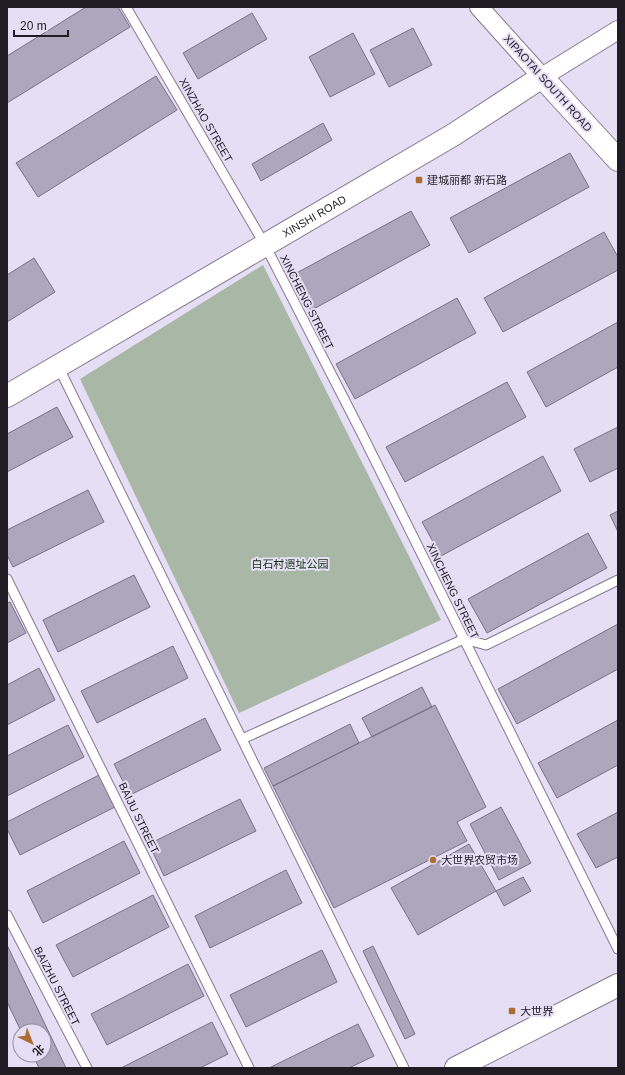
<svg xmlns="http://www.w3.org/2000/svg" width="625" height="1075" font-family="Helvetica,'Noto Sans SC',sans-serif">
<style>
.green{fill:#a8b7a6}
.building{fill:#aea6bc;stroke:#797185}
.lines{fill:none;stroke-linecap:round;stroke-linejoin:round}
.lane-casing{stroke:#827a8e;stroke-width:11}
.street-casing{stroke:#827a8e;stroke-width:20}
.secondary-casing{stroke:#827a8e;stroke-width:24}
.lane{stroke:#fff;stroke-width:9}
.street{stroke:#fff;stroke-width:18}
.secondary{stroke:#fff;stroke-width:22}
.poi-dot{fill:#ab6d32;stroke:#e6def5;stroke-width:1.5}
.labels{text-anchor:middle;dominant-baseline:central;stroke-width:4;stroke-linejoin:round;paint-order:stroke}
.street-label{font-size:11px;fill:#1f1c24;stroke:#e6def5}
.poi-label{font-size:11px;fill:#1f1c24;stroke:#e6def5;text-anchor:start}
.park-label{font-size:11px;fill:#10330b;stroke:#e6def5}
</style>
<rect width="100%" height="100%" fill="#e6def5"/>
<path class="green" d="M263,265l178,355 -202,93 -159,-334z"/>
<path class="building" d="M86,7h32l12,20 -123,76v-47z
M252,13l15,26 -69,40 -15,-26z
M413,28l19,37 -43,22 -19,-37z
M353,33l22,41 -45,23 -21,-40z
M156,76l21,34 -139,87 -22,-34z
M323,123l9,17 -71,41 -9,-17z
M570,153l19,34 -120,66 -19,-35z
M411,211l19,34 -120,66 -19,-35z
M604,232l14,25v13l-115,62 -19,-34z
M34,258l21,34 -48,30v-47z
M457,298l19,35 -121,66 -19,-35z
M618,322v45l-72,40 -19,-35z
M507,382l19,35 -121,65 -19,-35z
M57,407l16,30 -66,35v-38z
M618,427v41l-28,14 -16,-33z
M543,456l18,35 -120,65 -19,-34z
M88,490l16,32 -91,45 -6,-12v-25z
M618,511v21l-8,-17z
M588,533l19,35 -120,65 -19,-34z
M134,575l16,32 -92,45 -15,-32z
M10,602l16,31 -19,10v-40z
M618,624v45l-101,55 -19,-35z
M173,646l15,32 -91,45 -16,-32z
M39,668l16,32 -48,25v-40z
M422,687l10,20 -60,30 -10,-19z
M435,705l51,102 -29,15 10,19 -133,67 -61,-122z
M205,718l16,32 -91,45 -16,-31z
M618,720v45l-61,33 -19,-35z
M350,724l9,19 -86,43 -9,-18z
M68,725l16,32 -77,39v-40z
M101,774l16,32 -97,49 -13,-26v-7z
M240,799l16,32 -92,45 -15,-32z
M501,807l30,56 -32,17 -29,-56z
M618,812v45l-22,11 -19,-34z
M124,841l16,32 -97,50 -16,-32z
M469,844l27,47 -78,44 -27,-47z
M286,870l16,33 -92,45 -15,-32z
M523,877l8,14 -27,15 -8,-15z
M153,895l16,32 -96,50 -17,-32z
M7,945l59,123h-27l-6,-13h11v-24h-23l-14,-29z
M373,946l42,88 -10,5 -42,-88z
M322,950l15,32 -91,45 -16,-32z
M188,964l16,32 -97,49 -16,-31z
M212,1022l16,32 -28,14h-79z
M358,1024l16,32 -25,12h-80z"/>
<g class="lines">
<defs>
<path id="lane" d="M126,7l139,238 97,189 256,515
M58,366l346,702
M7,579l242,489
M242,739l222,-100 22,6 132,-65
M7,915l80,153"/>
<path id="street" d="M479,7l63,70 76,-47"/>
<g id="secondary">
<path id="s1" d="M7,396l446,-261 89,-58 76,83"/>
<path d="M456,1068l162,-83"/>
</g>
</defs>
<use href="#lane" class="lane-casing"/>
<use href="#street" class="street-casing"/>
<use href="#secondary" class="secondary-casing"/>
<use href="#lane" class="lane"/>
<use href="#street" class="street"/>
<use href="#secondary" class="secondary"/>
</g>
<g class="poi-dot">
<rect x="415" y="176" width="8" height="8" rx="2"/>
<circle cx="433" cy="860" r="4"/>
<rect x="508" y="1007" width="8" height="8" rx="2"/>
</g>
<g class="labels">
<g class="street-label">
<text transform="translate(548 83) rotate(48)">XIPAOTAI SOUTH ROAD</text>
<text transform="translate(206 120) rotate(60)">XINZHAO STREET</text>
<text stroke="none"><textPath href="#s1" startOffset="356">XINSHI ROAD</textPath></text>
<text transform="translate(307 302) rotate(63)">XINCHENG STREET</text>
<text transform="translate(453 591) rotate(64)">XINCHENG STREET</text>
<text transform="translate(139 818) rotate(64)">BAIJU STREET</text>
<text transform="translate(57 986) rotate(63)">BAIZHU STREET</text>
</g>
<g class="poi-label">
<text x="427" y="180">建城丽都 新石路</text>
<text x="441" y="860">大世界农贸市场</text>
<text x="520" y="1011">大世界</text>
</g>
<g class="park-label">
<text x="290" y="564">白石村遗址公园</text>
</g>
</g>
<rect width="625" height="1075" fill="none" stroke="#1f1c24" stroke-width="16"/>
<g transform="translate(32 1043) rotate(137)"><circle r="19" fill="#e6def5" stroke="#9690a1"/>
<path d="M0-3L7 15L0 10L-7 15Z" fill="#ab6d32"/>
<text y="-6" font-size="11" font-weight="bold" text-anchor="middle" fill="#1f1c24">北</text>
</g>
<path d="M14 30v6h54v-6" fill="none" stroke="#1f1c24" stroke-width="2"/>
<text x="20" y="30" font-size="12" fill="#1f1c24" stroke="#e6def5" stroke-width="3" paint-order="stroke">20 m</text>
</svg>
